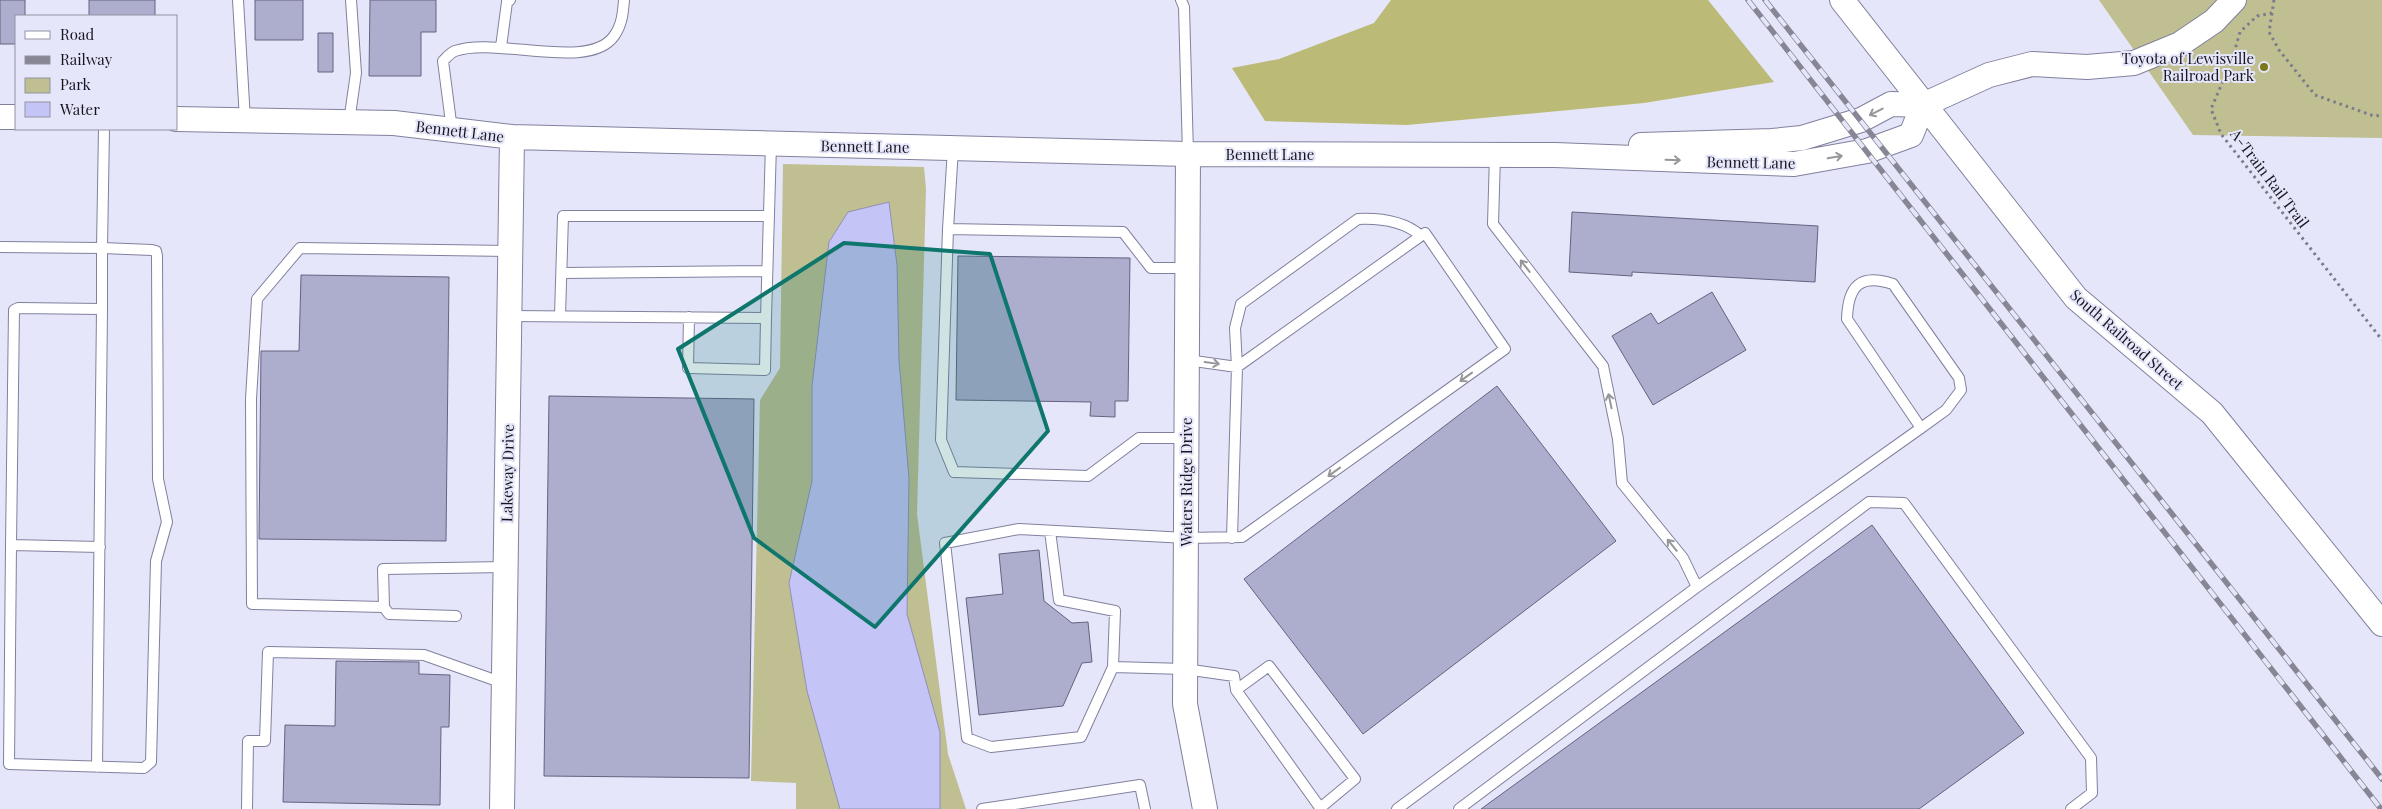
<svg xmlns="http://www.w3.org/2000/svg" width="2382" height="809" font-family="'Playfair Display',serif">
<style>
.green{fill:#bfbf92}
.forest{fill:#bbba76}
.water{fill:#c5c4f7;stroke:#9090b6}
.building{fill:#adadcd;stroke:#646380}
.lines{fill:none;stroke-linecap:round;stroke-linejoin:round}
.service-casing{stroke:#81809e;stroke-width:12}
.tertiary-casing{stroke:#81809e;stroke-width:26}
.path{stroke:#7b7b8b;stroke-width:3;stroke-dasharray:2.5 4;stroke-linecap:butt}
.service{stroke:#fff;stroke-width:10}
.tertiary{stroke:#fff;stroke-width:24}
.rail-casing{stroke:#868695;stroke-width:5.5}
.rail{stroke:#e6e6fa;stroke-width:4;stroke-dasharray:11;stroke-linecap:butt}
.oneway{stroke:#96969b}
.marked{fill:#0f766e;fill-opacity:0.2;stroke:#0f766e;stroke-width:4;stroke-linejoin:round}
.poi-dot{fill:#7a771d;stroke:#e6e6fa;stroke-width:2}
.labels{text-anchor:middle;dominant-baseline:central;stroke-width:4;stroke-linejoin:round;paint-order:stroke}
.poi-label{font-size:15px;fill:#151520;stroke:#e6e6fa;text-anchor:end}
.street-label{font-size:15px;fill:#151520;stroke:#e6e6fa}
</style>
<rect width="100%" height="100%" fill="#e6e6fa"/>
<path class="green" d="M2099,0h283v138l-189,-3z
M783,164l141,3 2,22 -9,325 31,240 18,55h-170v-26l-45,-2 9,-381 20,-32z"/>
<path class="forest" d="M1391,0h317l66,82 -130,21 -237,22 -142,-4 -33,-53 47,-9 95,-36z"/>
<path class="water" d="M889,202l8,63 2,95 10,118 -2,136 33,118v77h-100l-33,-118 -18,-108 23,-102v-95l17,-144 19,-30z"/>
<path class="building" d="M0,0h25v16h-9v28h-16z
M89,0h66v16h-66z
M255,0h48v40h-48z
M370,0h66v32h-15v44h-52z
M318,33h15v39h-15z
M1572,212l246,14 -3,56 -183,-10v4l-63,-4z
M958,256l172,2 -2,143h-13v16l-25,-1 1,-14 -135,-2z
M301,275l148,2 -3,264 -187,-2 2,-188h38z
M1712,292l34,58 -93,55 -41,-69 39,-23 7,11z
M1497,386l119,155 -253,193 -119,-155z
M549,396l205,3 -5,379 -205,-2z
M1872,525l152,208 -105,76h-438z
M1039,550l5,51 28,22 16,-1 4,40 -10,1 -19,43 -84,9 -13,-117 37,-4 -4,-40z
M336,661l83,1v12l31,1 -1,52h-8l-1,78 -157,-3 2,-77 50,1z"/>
<g class="lines">
<defs>
<path id="service" d="M238,0l7,120
M1181,0l3,7 4,147
M501,47l6,-45 3,-2
M349,122l7,-49 -5,-73
M452,130l-9,-69c4,-4 7,-8 12,-10 40,-15 134,21 159,-15 8,-11 9,-23 10,-36
M953,148l-5,81 -7,211 13,32 134,4 51,-38h47
M1495,155l-2,69 110,142 15,73 4,44 61,75 14,29
M948,229l175,3 28,36h36
M0,247l102,1v61l-84,-1 -4,2 -3,235 89,2
M562,273l205,-2
M509,316l257,2 5,-174
M560,316l3,-100h206
M689,317l-1,51 77,2 1,-52
M1187,360l50,7 188,-134 80,116 -263,188 -56,1 -167,-9 -74,14 22,195 24,9 90,-10 32,-70 72,2 49,7 2,14 85,119
M1050,531l9,69 56,11 -2,56
M1232,538l5,-171 -2,-39 6,-24 117,-85c22,-1 45,2 62,16
M11,545l-2,219 135,4 7,-6 5,-201 11,-39 -9,-43 -1,-223 -1,-5 -4,-1 -50,-2 2,-119
M505,567l-122,2 1,38 -132,-3 -1,-205 6,-100 43,-51 210,3
M384,607l5,7 67,2
M1236,690l33,-24 86,113 -35,29
M97,767l5,-458
M247,809l1,-68h17l3,-89 156,3 79,28
M982,809l158,-24 5,24
M1397,809l300,-222 224,-159 25,-18 15,-20 -2,-12 -66,-94c-33,-11 -45,2 -46,35l74,109
M1459,809l410,-307 35,1 187,255 1,35 -21,16"/>
<path id="tertiary" d="M1842,0l234,298 136,115 170,211
M0,117h16
M176,119l218,4 118,14 676,17 367,1 239,9 73,-13 44,-16 12,-30
M1641,145l131,-4 30,-3 59,-18 30,-16 32,1 66,-30 43,-11 55,3 47,-4 46,-19 34,-23 20,-21
M1188,154l-3,550 20,105
M502,809l10,-672"/>
</defs>
<use href="#service" class="service-casing"/>
<use href="#tertiary" class="tertiary-casing"/>
<path class="path" d="M2274,0l-2,13 -15,3 -17,16 -8,28 -21,49 10,25 161,206
M2272,13l-3,19 10,18 36,45 59,21 8,-1"/>
<use href="#service" class="service"/>
<use href="#tertiary" class="tertiary"/>
<defs>
<path id="rail" d="M1748,0l633,809
M1765,0l617,779"/>
</defs>
<use href="#rail" class="rail-casing"/>
<use href="#rail" class="rail"/>
</g>
<defs><path id="oneway-shaft" d="M-6 0H5M1.5-3L5.5 0L1.5 3" fill="none" stroke-width="1.6" stroke-linecap="round" stroke-linejoin="round" transform="scale(1.25)"/></defs>
<g class="oneway">
<use href="#oneway-shaft" transform="translate(1876 112) rotate(153)"/>
<use href="#oneway-shaft" transform="translate(1835 157) rotate(-10)"/>
<use href="#oneway-shaft" transform="translate(1673 160) rotate(2)"/>
<use href="#oneway-shaft" transform="translate(1525 266) rotate(-128)"/>
<use href="#oneway-shaft" transform="translate(1212 363) rotate(8)"/>
<use href="#oneway-shaft" transform="translate(1466 377) rotate(144)"/>
<use href="#oneway-shaft" transform="translate(1610 401) rotate(-102)"/>
<use href="#oneway-shaft" transform="translate(1334 472) rotate(144)"/>
<use href="#oneway-shaft" transform="translate(1672 545) rotate(-129)"/>
</g>
<path class="marked" d="M844,243l146,11 58,177 -173,196 -121,-89 -76,-189z"/>
<circle class="poi-dot" cx="2264" cy="67" r="5"/>
<g class="labels">
<g class="poi-label">
<text x="2254" y="58">Toyota of Lewisville<tspan x="2254" dy="17">Railroad Park</tspan></text>
</g>
<g class="street-label">
<text transform="translate(460 131) rotate(7)">Bennett Lane</text>
<text transform="translate(865 146) rotate(1)">Bennett Lane</text>
<text x="1270" y="154">Bennett Lane</text>
<text transform="translate(1751 162) rotate(1)">Bennett Lane</text>
<text transform="translate(2270 178) rotate(53)">A-Train Rail Trail</text>
<text transform="translate(2127 339) rotate(41)">South Railroad Street</text>
<text transform="translate(507 473) rotate(-89)">Lakeway Drive</text>
<text transform="translate(1186 482) rotate(-90)">Waters Ridge Drive</text>
</g>
</g>
<rect x="15" y="15" width="162" height="115" fill="#e6e6fa" stroke="#9292a3"/>
<rect x="25" y="31" width="25" height="8" fill="#ffffff" stroke="#9292a3"/>
<text x="60" y="40" font-size="15" fill="#151520">Road</text>
<rect x="25" y="56" width="25" height="8" fill="#868695" stroke="#9292a3"/>
<text x="60" y="65" font-size="15" fill="#151520">Railway</text>
<rect x="25" y="78" width="25" height="15" fill="#bfbf92" stroke="#9292a3"/>
<text x="60" y="90" font-size="15" fill="#151520">Park</text>
<rect x="25" y="102" width="25" height="15" fill="#c5c4f7" stroke="#9292a3"/>
<text x="60" y="115" font-size="15" fill="#151520">Water</text>
</svg>
